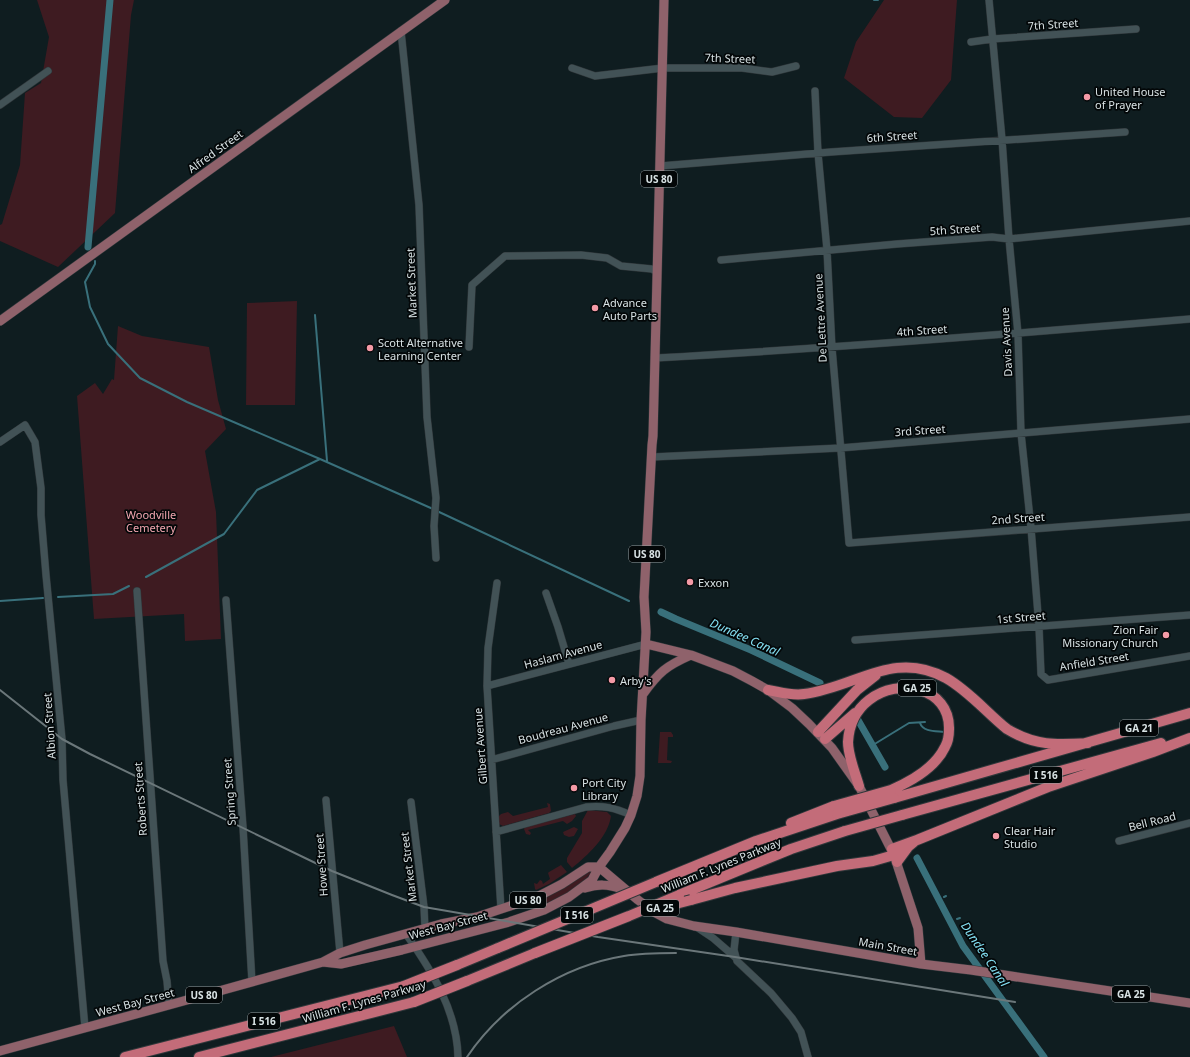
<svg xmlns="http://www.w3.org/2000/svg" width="1190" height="1057" font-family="'Noto Sans',sans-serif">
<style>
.green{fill:#3e1b21}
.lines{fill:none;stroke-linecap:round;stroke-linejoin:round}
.stream{stroke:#39707b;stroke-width:2}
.canal{stroke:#39707b;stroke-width:7}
.minor-casing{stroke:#30373a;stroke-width:8}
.major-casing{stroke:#30373a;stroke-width:10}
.highway-casing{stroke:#30373a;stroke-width:12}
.minor{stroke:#425256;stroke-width:7}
.major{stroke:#8f626b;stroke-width:9}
.highway{stroke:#c36c79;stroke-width:10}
.rail{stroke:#6b777a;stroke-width:2}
.highway-bridge-casing{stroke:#30373a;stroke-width:12;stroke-linecap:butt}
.highway-bridge{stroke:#c36c79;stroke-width:10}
.poi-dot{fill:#f49aa6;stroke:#030708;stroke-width:1.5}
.labels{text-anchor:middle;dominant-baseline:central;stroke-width:3.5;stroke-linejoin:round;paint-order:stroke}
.shield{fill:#030708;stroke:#98a0a2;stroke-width:1}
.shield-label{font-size:10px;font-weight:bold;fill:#d8e2e4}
.street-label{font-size:11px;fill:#d8e2e4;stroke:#030708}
.poi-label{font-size:11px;fill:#d8e2e4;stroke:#030708;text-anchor:start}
.park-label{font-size:11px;fill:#f3a6b0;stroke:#030708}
.water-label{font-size:12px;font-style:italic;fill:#84e0f3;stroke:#030708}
</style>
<rect width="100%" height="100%" fill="#0f1d20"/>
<path class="green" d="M37,0h97l-3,15 -16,198 -57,54 -58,-26v-16l2,-1 18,-59 5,-72 16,-10 8,-46z
M884,0h73l-6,80 -29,38 -28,-1 -50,-39 12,-36z
M297,301l-2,104h-49l1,-102z
M118,326l24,10 67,11 9,53 8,29 -21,22 11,61 5,127 -36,2 -1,-27 -90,5 -17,-223 18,-13 8,11 9,-15 2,1z
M660,732h11l2,3v2h-5l-1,23 5,1 -1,2h-13z
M547,803l3,1 1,7 -2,2 -46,13 -4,-2 -1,-7 3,-3 7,-2 5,4 35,-9z
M588,810l19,2 4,4c-3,21 -23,39 -39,52l-5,-6v-4l15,-25v-12z
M575,814l1,2 -4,5 -5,3 -4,-3 -35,9 3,3 -1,2 -4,-1 -2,-5 1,-2z
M574,827l4,2 -4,7 -5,1 -5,-2 -1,-3z
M561,865l6,7 -18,12 -13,6 -1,-1 -1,-6 3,1 3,-4 2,1 1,3 7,-5 -2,-6 1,-1z
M592,871c-11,18 -38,30 -58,37l-1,-2 50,-34z
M394,1026l13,31h-136z"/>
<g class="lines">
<path class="stream" d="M874,0h4
M95,261v3l-10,18 5,25 18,37 32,34 47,24 133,57 113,50
M315,315l12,146
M437,511l192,90
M146,577l78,-43 33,-44 63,-31
M58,597l55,-3 16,-8
M0,601l43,-3
M920,723c3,9 16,8 24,9
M873,745l36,-22 16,-1
M944,897l2,-1
M957,919l3,-1
M970,940l2,-1"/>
<path class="canal" d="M88,247l22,-247
M661,612l15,7 75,31 69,33
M858,720l27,47
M917,858l46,88 81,111"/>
<defs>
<path id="minor" d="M989,0l13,139 7,100 9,95 3,99 10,95 8,99 2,47 7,6 6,-1 136,-23
M401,31l18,174 8,212 9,81 -2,28 2,32
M971,42l21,-3 144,-10
M572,68l23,8 68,-8h79l30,4 24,-6
M815,91l3,62 9,97 5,98 17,195 341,-26
M0,105l48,-34
M660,166l171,-14 294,-20
M721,260l176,-16 95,-7 17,2 181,-18
M469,347l3,-62 33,-29 76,-1 26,3 14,8 31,3 5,3
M655,358c179,-10 357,-24 535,-39
M0,442l25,-17 10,17 6,46v27l5,60 16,164 1,41 22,248
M652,457l188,-9 350,-29
M497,583l-9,65 -1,38 14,223
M137,591l26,370 4,20 2,24
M546,593l12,34 11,37
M226,600l17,227 9,155
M855,640l335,-25
M487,686l159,-42
M491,760l123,-34 27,-6
M326,800l14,153
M411,802l13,105 1,22
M496,832l90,-25c17,-2 29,1 45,8
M1119,841l71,-18
M698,928l15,10 22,19
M736,932l-2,18 3,11 34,32 21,25 9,14 7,25
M406,934c26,37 51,77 52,123"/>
<path id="major" d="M0,321l445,-321
M646,644l45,11 42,16 19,10 16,9 24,18 17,16 23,24 27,38 35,69 24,73 3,36
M643,694c16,-22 23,-28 48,-39
M585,888c13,-4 23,-4 36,1
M323,962l18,2 61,-14 107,-28 35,-12 25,-13 23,-17 7,-13 11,-15 15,-24 6,-13 6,-19 3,-20 1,-56 5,-88 -2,-35 8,-152 1,-9 11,-436
M0,1051l169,-46 154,-43 17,-9 25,-8 76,-21 36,-7 60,-20 25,-13 26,-17h11l39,33 16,12 13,7 27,7 42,6 185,32 50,6 219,33"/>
<path id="highway" d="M768,690c12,2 24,6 36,4 51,-6 89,-45 142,-16 23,13 41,35 61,51 28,17 49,16 81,14
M818,732l39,-42 19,-15
M825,739l30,-26
M859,786c-4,-14 -11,-30 -11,-44 1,-18 8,-32 21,-42 29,-23 81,-13 80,29 0,6 -1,13 -4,18 -10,21 -33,34 -54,43
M894,798l296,-85
M902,815l259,-72
M791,823l43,-17
M892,849l25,-9 131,-53 105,-35 37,-14
M897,862l11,-15 6,-5
M656,882l100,-41 81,-27
M679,895l112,-46 54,-18
M691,900l44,-12 102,-22 36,-5 21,-6
M457,965l41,-17
M467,981l68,-28
M125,1057l279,-71
M199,1057l215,-55"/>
</defs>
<use href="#minor" class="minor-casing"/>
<use href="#major" class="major-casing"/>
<use href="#highway" class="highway-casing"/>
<use href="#minor" class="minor"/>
<use href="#major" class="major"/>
<use href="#highway" class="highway"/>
<path class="rail" d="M0,690l62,49 28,15 242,117 60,24 32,12 174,30 137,20 280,45
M467,1057c35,-52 95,-91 157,-101 17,-3 35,-3 52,-3"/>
<defs>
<path id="highway-bridge" d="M834,806l57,-16
M837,814l57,-16
M845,831l57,-16
M664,907l27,-7
M498,948l158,-66
M535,953l94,-37 50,-21
M404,986l53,-21
M414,1002l53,-21"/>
</defs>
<use href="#highway-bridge" class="highway-bridge-casing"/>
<use href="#highway-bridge" class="highway-bridge"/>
</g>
<g class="poi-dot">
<circle cx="1087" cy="97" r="4"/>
<circle cx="595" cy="308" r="4"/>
<circle cx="370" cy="348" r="4"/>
<circle cx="690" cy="582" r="4"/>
<circle cx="1166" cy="635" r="4"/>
<circle cx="612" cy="680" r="4"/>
<circle cx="574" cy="788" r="4"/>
<circle cx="996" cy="836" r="4"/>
</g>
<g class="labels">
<g class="shield">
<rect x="641" y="171" width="36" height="16" rx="3"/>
<rect x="629" y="546" width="36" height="16" rx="3"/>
<rect x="898" y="680" width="38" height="16" rx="3"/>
<rect x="1120" y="720" width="38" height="16" rx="3"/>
<rect x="1030" y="767" width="32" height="16" rx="3"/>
<rect x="510" y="892" width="36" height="16" rx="3"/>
<rect x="641" y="900" width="38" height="16" rx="3"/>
<rect x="561" y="907" width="32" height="16" rx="3"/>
<rect x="1112" y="986" width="38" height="16" rx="3"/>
<rect x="186" y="987" width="36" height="16" rx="3"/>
<rect x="248" y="1013" width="32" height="16" rx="3"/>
</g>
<g class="shield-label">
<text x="659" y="179">US 80</text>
<text x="647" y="554">US 80</text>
<text x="917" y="688">GA 25</text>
<text x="1139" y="728">GA 21</text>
<text x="1046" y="775">I 516</text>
<text x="528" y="900">US 80</text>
<text x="660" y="908">GA 25</text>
<text x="577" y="915">I 516</text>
<text x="1131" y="994">GA 25</text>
<text x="204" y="995">US 80</text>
<text x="264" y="1021">I 516</text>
</g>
<g class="street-label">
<text transform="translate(1053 24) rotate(-4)">7th Street</text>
<text transform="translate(730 58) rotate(2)">7th Street</text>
<text transform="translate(892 136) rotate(-4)">6th Street</text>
<text transform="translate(215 151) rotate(-36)">Alfred Street</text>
<text transform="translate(955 229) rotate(-4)">5th Street</text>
<text transform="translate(411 283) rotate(-92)">Market Street</text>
<text transform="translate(820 318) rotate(-93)">De Lettre Avenue</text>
<text transform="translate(922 330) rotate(-4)">4th Street</text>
<text transform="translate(1006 342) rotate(-93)">Davis Avenue</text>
<text transform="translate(920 430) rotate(-4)">3rd Street</text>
<text transform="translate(1018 518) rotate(-4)">2nd Street</text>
<text transform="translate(1021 617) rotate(-5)">1st Street</text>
<text transform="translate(563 654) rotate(-15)">Haslam Avenue</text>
<text transform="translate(1094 661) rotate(-9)">Anfield Street</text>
<text transform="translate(49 726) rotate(-94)">Albion Street</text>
<text transform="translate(563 728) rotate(-15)">Boudreau Avenue</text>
<text transform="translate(480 746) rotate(-94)">Gilbert Avenue</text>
<text transform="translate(229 792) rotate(-94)">Spring Street</text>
<text transform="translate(140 799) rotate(-94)">Roberts Street</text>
<text transform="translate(1152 821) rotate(-14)">Bell Road</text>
<text transform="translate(321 865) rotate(-94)">Howe Street</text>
<text transform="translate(721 865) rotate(-22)">William F. Lynes Parkway</text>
<text transform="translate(408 867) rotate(-97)">Market Street</text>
<text transform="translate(448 925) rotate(-15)">West Bay Street</text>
<text transform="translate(888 946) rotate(10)">Main Street</text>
<text transform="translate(364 1001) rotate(-16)">William F. Lynes Parkway</text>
<text transform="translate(135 1002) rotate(-15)">West Bay Street</text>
</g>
<g class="poi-label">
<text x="1095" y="91">United House<tspan x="1095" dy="13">of Prayer</tspan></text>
<text x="603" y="302">Advance<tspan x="603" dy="13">Auto Parts</tspan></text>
<text x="378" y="342">Scott Alternative<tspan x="378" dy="13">Learning Center</tspan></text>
<text x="698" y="582">Exxon</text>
<text x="1158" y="629" text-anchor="end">Zion Fair<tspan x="1158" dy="13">Missionary Church</tspan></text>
<text x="620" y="680">Arby's</text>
<text x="582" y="782">Port City<tspan x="582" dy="13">Library</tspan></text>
<text x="1004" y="830">Clear Hair<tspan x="1004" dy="13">Studio</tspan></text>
</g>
<g class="park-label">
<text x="151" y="514">Woodville<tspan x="151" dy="13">Cemetery</tspan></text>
</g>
<g class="water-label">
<text transform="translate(745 637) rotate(24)">Dundee Canal</text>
<text transform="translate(985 954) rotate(56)">Dundee Canal</text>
</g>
</g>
</svg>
